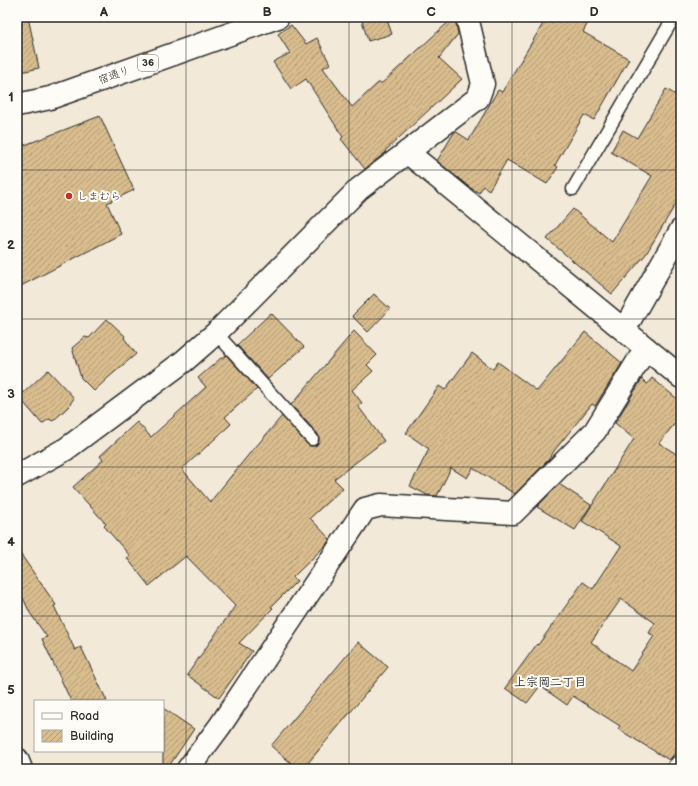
<svg xmlns="http://www.w3.org/2000/svg" width="698" height="786" font-family="'Balsamiq Sans','Klee One',sans-serif">
<style>
.building{fill:url(#building-hatch);stroke:#2b2b2b;fill-rule:evenodd}
.lines{fill:none;stroke-linecap:round;stroke-linejoin:round}
.lane-casing{stroke:#2b2b2b;stroke-width:15}
.street-casing{stroke:#2b2b2b;stroke-width:25}
.secondary-casing{stroke:#2b2b2b;stroke-width:25}
.primary-casing{stroke:#2b2b2b;stroke-width:25}
.lane{stroke:#fdfcf7;stroke-width:12}
.street{stroke:#fdfcf7;stroke-width:22}
.secondary{stroke:#fdfcf7;stroke-width:22}
.primary{stroke:#fdfcf7;stroke-width:22}
.grid{fill:none;stroke:#2b2b2b;stroke-width:1;stroke-opacity:0.55}
.poi-dot{fill:#c8321e;stroke:#fdfcf7;stroke-width:1.5}
.labels{text-anchor:middle;dominant-baseline:central;stroke-width:4;stroke-linejoin:round;paint-order:stroke}
.shield{fill:#fdfcf7;stroke:#6a6a68;stroke-width:1}
.shield-label{font-size:10px;font-weight:bold;fill:#2b2b2b}
.street-label{font-size:11px;fill:#2b2b2b;stroke:#fdfcf7}
.poi-label{font-size:11px;fill:#2b2b2b;stroke:#fdfcf7;text-anchor:start}
.neighbourhood-label{font-size:12px;font-weight:bold;fill:#2b2b2b;stroke:#fdfcf7}
.neatline{fill:none;stroke:#2b2b2b;stroke-width:1.5}
.grid-label{font-size:13px;text-anchor:middle;font-weight:bold;fill:#2b2b2b}
</style>
<defs>
<pattern id="building-hatch" width="6" height="6" patternUnits="userSpaceOnUse"><rect width="6" height="6" fill="#d9bd8e"/><path d="M-1 1l2-2M0 6l6-6M5 7l2-2" fill="none" stroke="#b09a74"/></pattern>
</defs>
<rect width="100%" height="100%" fill="#f2e9d8"/>
<filter id="ink" filterUnits="userSpaceOnUse"><feTurbulence type="fractalNoise" baseFrequency=".025" numOctaves="2"/><feDisplacementMap in="SourceGraphic" scale="8" xChannelSelector="R" yChannelSelector="G"/><feConvolveMatrix kernelMatrix="1 2 1 2 8 2 1 2 1" color-interpolation-filters="sRGB"/></filter>
<g filter="url(#ink)">
<path class="building" d="M17,17h11l11,51 -22,5z
M361,17h25l6,17 -24,7z
M454,17h1l3,17 -19,24 23,21 -77,72 1,1 -21,17 -24,-30 2,-2 -37,-58 -15,10 -18,-27 17,-9 -12,-19 13,-9 15,19 11,-6 13,26 -7,4 29,39 26,-24h4z
M547,17h44l-8,15 46,27 -35,61 -10,-5 -29,50 3,2 -11,17 -40,-24 -18,30 -6,-4 -4,7 -10,-6 -32,-26 18,-30 14,9 29,-50 4,2z
M666,89l15,9v97l-35,59 -34,40 -65,-55 26,-30 39,33 40,-66 -41,-24 12,-22 14,8z
M100,116l34,74 -27,13 14,31 -104,54v-140z
M374,294l16,15 -22,23 -16,-16z
M271,313l33,34 -36,32 -31,-34z
M107,319l18,17 -1,2 12,16 -27,23 -15,14 -13,-13 -9,-30 13,-11 4,1z
M354,331l23,24 -10,10 6,6 -21,19 10,13 -4,3 26,35 -50,38 9,9 -33,30 20,21 -4,6 -33,32 4,4 -26,26 2,1 -34,35 13,8 -33,47 -32,-23 48,-69 -49,-50 -37,30 -22,-28 3,-2 -26,-30 2,-2 -33,-37 30,-27 -3,-4 37,-34 14,15 55,-50 -8,-9 23,-20h1l4,-3 31,34 -32,28 6,7 -49,45 28,33 44,-54v1l28,-33 25,28 3,2h4l3,-1 2,-4v-4l-1,-3 -27,-29z
M585,332l37,31 -27,43 -3,-2 -38,47 -5,8 -34,35 -42,-26 -6,10 -16,-10 -14,28 -10,-1 -17,-9 19,-37 -23,-16 33,-47 6,4 27,-37 21,16 5,-7 39,29z
M48,370l26,28 -6,9 -15,14 -4,-2 -7,5 -23,-27z
M652,378l29,24v14l-22,27 22,14v286l-9,14 -3,3 -51,-31 2,-3 -47,-30 -6,9 -27,-19 -13,17 -22,-15 32,-44 1,1 45,-63 10,7 28,-43 -39,-25 52,-82 -19,-16 27,-44 5,5zM621,599l34,24 -6,10 5,3 -23,35 -40,-29z
M559,484l32,21 -16,25 -38,-23z
M17,549l39,56 -2,1 21,44 6,-3 26,54h-36l-29,-62 5,-2 -17,-24 -13,-28z
M358,642l30,25 -85,102h-5l-27,-23z
M163,708l31,21 -27,40h-4z"/>
<g class="lines">
<defs>
<path id="lane" d="M573,189l101,-172
M216,333l96,106"/>
<path id="street" d="M407,152l274,225
M624,330l57,-100
M17,476l49,-27 118,-88 32,-28 143,-144 119,-91 5,-14 -16,-67
M188,769l32,-43 145,-217 16,-4 132,8 82,-82 51,-83
M678,769l3,-3"/>
<path id="secondary" d="M17,759l4,10"/>
<path id="primary" d="M17,105l33,-7 228,-81"/>
</defs>
<use href="#lane" class="lane-casing"/>
<use href="#street" class="street-casing"/>
<use href="#secondary" class="secondary-casing"/>
<use href="#primary" class="primary-casing"/>
<use href="#lane" class="lane"/>
<use href="#street" class="street"/>
<use href="#secondary" class="secondary"/>
<use href="#primary" class="primary"/>
</g>
</g>
<path class="grid" d="M186,17v752M349,17v752M512,17v752M17,170h664M17,319h664M17,467h664M17,616h664"/>
<circle class="poi-dot" cx="69" cy="196" r="4"/>
<g class="labels">
<rect class="shield" x="138" y="55" width="20" height="16" rx="3"/>
<g class="shield-label">
<text x="148" y="63">36</text>
</g>
<g class="street-label">
<text transform="translate(114 75) rotate(-20)">宿通り</text>
</g>
<g class="poi-label">
<text x="77" y="196">しまむら</text>
</g>
<g class="neighbourhood-label">
<text x="550" y="682">上宗岡二丁目</text>
</g>
</g>
<rect width="698" height="786" fill="none" stroke="#fdfcf7" stroke-width="44"/>
<rect x="34" y="700" width="130" height="52" fill="#fdfcf7" stroke="#a9a8a5"/>
<rect x="42" y="713" width="20" height="6" fill="#fdfcf7" stroke="#a9a8a5"/>
<text x="70" y="720" font-size="12" fill="#2b2b2b">Road</text>
<rect x="42" y="730" width="20" height="12" fill="url(#building-hatch)" stroke="#a9a8a5"/>
<text x="70" y="740" font-size="12" fill="#2b2b2b">Building</text>
<rect x="22" y="22" width="654" height="742" class="neatline"/>
<g class="grid-label">
<text x="104" y="16">A</text>
<text x="267" y="16">B</text>
<text x="431" y="16">C</text>
<text x="594" y="16">D</text>
<text x="11" y="101">1</text>
<text x="11" y="249">2</text>
<text x="11" y="398">3</text>
<text x="11" y="546">4</text>
<text x="11" y="694">5</text>
</g>
</svg>
